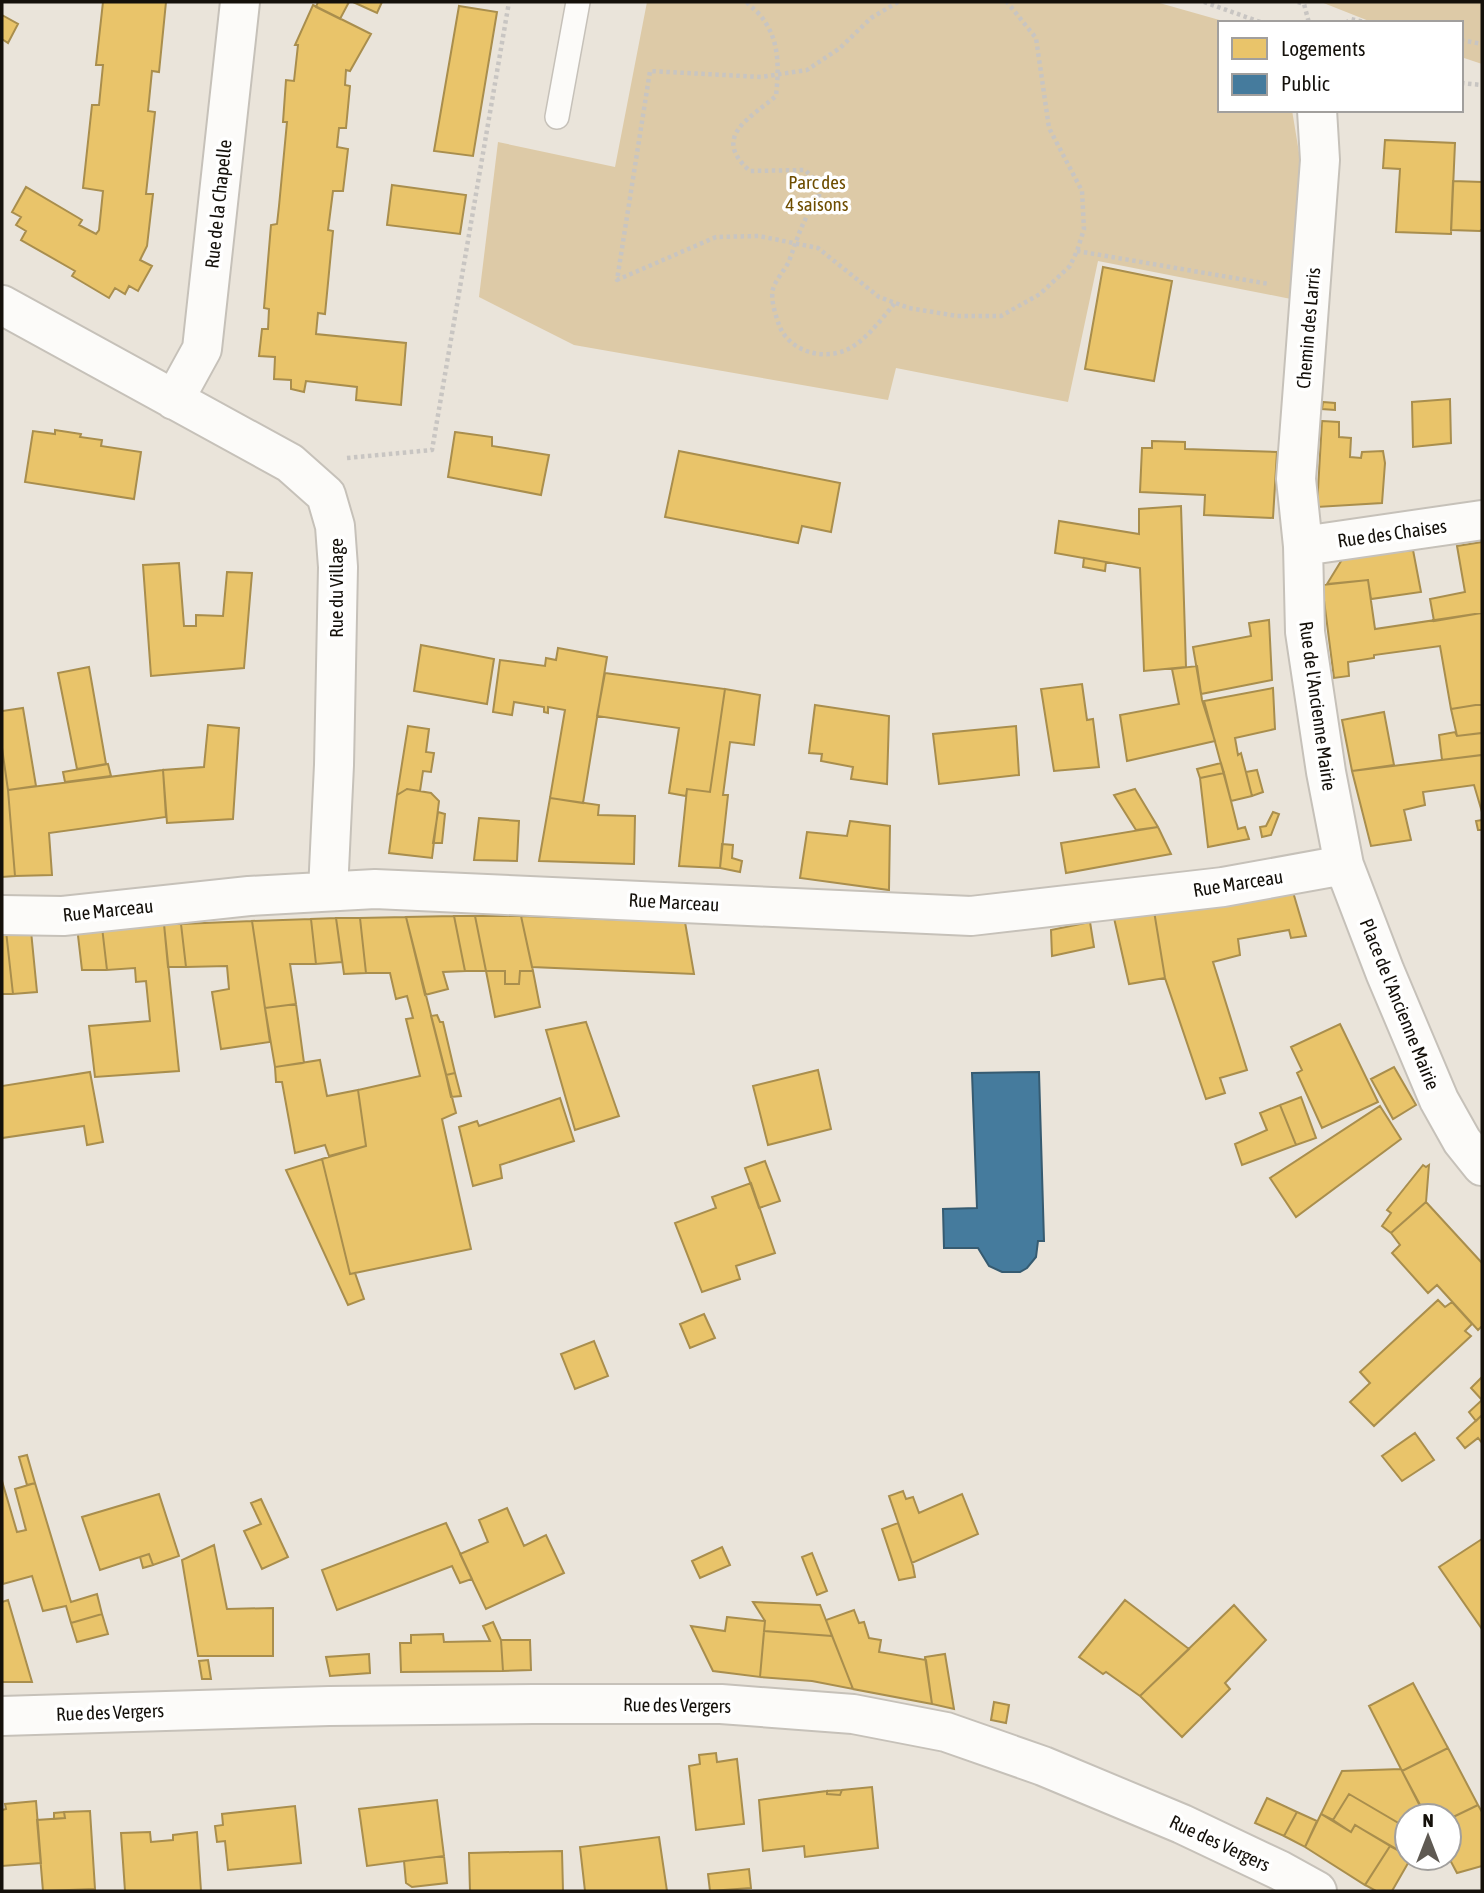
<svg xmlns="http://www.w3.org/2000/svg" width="1484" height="1893" font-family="'Asap Condensed',sans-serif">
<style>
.green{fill:#ddcaa7}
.homes{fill:#e9c46a;stroke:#a98e4d;stroke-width:2}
.public{fill:#457b9d;stroke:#365b71;stroke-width:2}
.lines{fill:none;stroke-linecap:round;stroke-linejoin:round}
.lane-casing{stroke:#c6c1b9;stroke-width:26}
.street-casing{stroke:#c6c1b9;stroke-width:42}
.path{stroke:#c8c5c2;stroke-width:4.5;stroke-dasharray:3.5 3.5;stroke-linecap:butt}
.lane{stroke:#fcfbf9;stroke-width:23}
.street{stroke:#fcfbf9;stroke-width:38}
.labels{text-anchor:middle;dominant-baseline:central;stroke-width:7;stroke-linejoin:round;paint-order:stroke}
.park-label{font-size:19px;fill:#6e4d00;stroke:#fff}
.street-label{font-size:19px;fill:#14100a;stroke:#fff}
</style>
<rect width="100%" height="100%" fill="#eae4da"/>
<path class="green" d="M647,2h509l74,21h-10v87h72l11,67 -12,122 -193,-38 -30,141 -172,-34 -8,32 -314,-55 -95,-48 19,-155 117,25z
M1321,2h161v62l-21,-7v-34h-87z"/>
<path class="homes" d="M103,2h63l-7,70 -7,-1 -4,40 7,1 -9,82h7l-6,52 -7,14 12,6 -14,25 -9,-5 -4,8 -10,-6 -6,10 -37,-22 3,-5 -54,-31 5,-9 -10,-6 5,-8 -9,-5 14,-25 56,33 -3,5 17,9 3,-4 4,-39 -20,-3 9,-83h7l4,-40h-7z
M318,2h31l-9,17 -24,-12z
M353,2h29l-5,11z
M313,5l58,29 -21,37 -4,-1 -1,15 5,1 -4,42h-7l-2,19 11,2 -5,42h-10l-5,39 5,1 -8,83 -7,-1 -2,21 90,9 -5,62 -45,-5 1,-13 -51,-6 -2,11 -13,-3v-9l-17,-1 1,-22 -16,-1 3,-27h6l1,-20 -5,-1 7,-83 6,-1 2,-18 8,-84h-4l3,-42 8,1 4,-36h-3z
M459,6l38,6 -24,144 -39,-5z
M2,15l16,9 -10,19 -6,-4z
M1385,140l70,3 -4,91 -55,-2 4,-63 -17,-1z
M1453,181l29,1v47l-2,2 -29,-1z
M392,185l74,10 -6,39 -73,-9z
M1103,267l69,14 -18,100 -69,-12z
M1450,399l1,44 -38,4 -1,-45z
M1323,402l12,1v7l-13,-1z
M1322,421l17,1v15l12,1 -1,19 11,1 1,-6 21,-1 2,12 -3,40 -65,4z
M55,430l26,4 -1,3 22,3 -1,6 40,6 -7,47 -109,-17 8,-51 22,3z
M455,432l37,5v9l57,9 -8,40 -93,-18z
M1152,441l33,1v7l92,3 -4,66 -69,-3 1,-20 -65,-3 2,-44h10z
M679,451l161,32 -9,49 -29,-6 -4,17 -133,-26z
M1181,506l5,161 -42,4 -4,-103 -85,-15 4,-32 80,13v-25z
M1482,542v71l-48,8 -4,-22 35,-7 -8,-46z
M1413,550l8,42 -50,7 -3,-19 -41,4 16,-26z
M1084,558l22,4 -1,9 -22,-4z
M179,563l5,63h12v-11l27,1 4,-44 25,1 -8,95 -93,8 -8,-111z
M1368,580l7,49 107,-16v91l-31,5 -11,-63 -66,9v3l-26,4 1,14 -15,2 -12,-93z
M1269,620l3,60 -71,14 -8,-47 58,-11 -2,-13z
M421,645l73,14 -7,45 -73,-13z
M558,648l49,9 -24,146 -33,-5 15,-88 -17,-3v6l-4,-1v-5l-30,-5 -2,13 -19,-3 7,-52 45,6 1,-8 10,2z
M1197,666l5,34 13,41 -88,20 -7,-46 59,-11 -7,-35z
M89,667l17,97 -29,5 -19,-96z
M605,673l120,16 -15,103 -23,-3 -1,7 -17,-3 10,-65 -82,-12z
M1082,684l5,36 6,-1 6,48 -45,4 -13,-82z
M1273,688l2,41 -40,9 3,17 3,-2 11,43 -21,5 -27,-100z
M725,689l35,6 -6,50 -24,-3 -7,53h5l-8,73 -41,-2 8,-77 23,3z
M1482,704v29l-25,3 -6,-27z
M815,705l74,11 -2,68 -36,-5 2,-12 -32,-6 1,-7 -13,-1z
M23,708l13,78 -28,4 -6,-42v-37z
M1384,712l10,53 -42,6 -10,-51z
M208,725l31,3 -6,91 -66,4 -4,-53 41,-3z
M408,726l21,3 -3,23 8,1 -3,19 -8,-1 -3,20 -13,-2 -10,6z
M1016,726l3,49 -80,9 -6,-50z
M1455,732l2,4 25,-3v22l-40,5 -3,-25z
M2,748l6,42 7,86 -13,1z
M1482,755v57l-8,-27 -51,7 2,13 -21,5 7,30 -40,6 -19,-75z
M1221,763l3,10 -24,5 -3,-9z
M108,764l3,12 -46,6 -2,-10z
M163,770l3,47 -117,16 3,42 -37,1 -7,-86z
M1257,770l6,22 -11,4 -6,-24z
M1224,773l14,56 7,-2 4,12 -41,8 -8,-69z
M407,789l24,4 8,8 -7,57 -43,-5 8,-58z
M1135,789l23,38 -22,3 -22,-35z
M550,798l49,7 -1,10 37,1 -1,48 -95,-3z
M438,812l7,2 -3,29h-9z
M1273,812l6,2 -8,21 -9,2 -2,-10 6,-1z
M479,818l40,3 -2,40 -43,-1z
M1482,820v10h-4l-2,-9z
M850,821l40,5 -1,64 -89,-12 7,-46 40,4z
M1158,827l13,27 -105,19 -5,-30z
M722,844l11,1 -1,13 10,3 -2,11 -20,-4z
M1293,892l13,44 -15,2 -2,-8 -51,9 2,16 -27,7 34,108 -27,8 5,15 -19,6 -41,-121 -11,-67z
M1154,911l11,67 -36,6 -15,-66z
M454,916h21l11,55h-21z
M454,916l11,55 -22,1 5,17 -23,6 -19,-78z
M475,916h46l12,55h-13l-1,13h-14v-13h-19z
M521,916l164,6 9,52 -162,-7z
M406,917l50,196 -14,6 29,130 -121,25 -28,-115 44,-13 -8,-56 62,-14 -14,-57 7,-1 -6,-22 -11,3 -6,-26h-24l-6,-55z
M336,918l6,44 -26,2 -5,-45z
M336,918h24l6,55 -22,1z
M311,919l5,45h-26l6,40 -31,4 -13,-87z
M252,921l18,121 -49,7 -9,-57 17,-3 -2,-23 -41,1 -5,-43z
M1090,922l4,25 -42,9 -1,-26z
M164,924l15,147 -84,6 -6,-51 61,-5 -4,-40 -10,1 -1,-14 -28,2 -5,-43z
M164,924h17l5,43h-18z
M77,927h25l5,43h-25z
M2,931h4l7,63h-11z
M6,931h25l6,61 -24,2z
M486,971h19v13h14l1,-13h13l7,36 -45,10z
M296,1004l8,59 -29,4 -10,-59z
M437,1015l3,7h3l12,51 -9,2 -15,-59z
M586,1022l33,94 -44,14 -29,-100z
M1340,1024l38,78 -56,26 -25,-55 5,-3 -11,-23z
M320,1060l7,36 31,-6 8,56 -37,10 -4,-11 -30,8 -13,-71h-6l-1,-15z
M1394,1067l22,38 -23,14 -22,-40z
M818,1070l13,59 -63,16 -15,-59z
M90,1072l13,70 -16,3 -3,-19 -82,12v-52z
M455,1073l6,23 -10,1 -5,-22z
M1301,1097l15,41 -20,7 -16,-40z
M560,1098l14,43 -74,24 2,13 -29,8 -14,-59 18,-6 2,5z
M1280,1105l16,40 -54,20 -7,-21 32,-14 -7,-17z
M1380,1106l21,33 -105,78 -26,-39z
M322,1159l28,115 5,-1 9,26 -16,6 -62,-135z
M765,1161l15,40 -21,7 -14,-40z
M1423,1165l3,2 3,-2 -3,37 -35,31 -9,-7 9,-13 -4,-3z
M751,1183l24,70 -39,13 4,13 -38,13 -27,-69 41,-15 -4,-11z
M1426,1202l56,61v63l-4,4 -41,-45 -9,8 -36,-40 8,-8 -9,-12z
M1438,1300l7,7 7,-5 20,22 -7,7 6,5 -97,90 -24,-24 20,-19 -10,-11z
M704,1314l11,24 -25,10 -10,-24z
M594,1341l14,35 -33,13 -14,-35z
M1482,1377v38l-6,6 -7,-9 13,-12 -11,-12z
M1482,1415v28l-4,-5 -13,10 -8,-10z
M1415,1433l19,27 -32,21 -20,-25z
M27,1455l8,28 -8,2 -8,-28z
M2,1481l15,51 9,-2 -11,-41 20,-6 36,119 26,-8 5,20 -31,9 -5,-17 -23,5 -11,-35 -29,8z
M903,1491l3,8 7,-2 6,16 43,-19 16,40 -66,29 -23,-67z
M159,1494l20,62 -26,9 -4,-11 -49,16 -18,-53z
M261,1499l27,58 -26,12 -18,-38 17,-7 -10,-21z
M507,1508l17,38 22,-11 18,38 -78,36 -26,-55 28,-12 -9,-22z
M446,1523l26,56 -12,4 -8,-17 -115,44 -15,-40z
M898,1523l15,43 2,11 -16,3 -17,-51z
M1482,1539v90l-43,-62z
M214,1545l13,64 46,-1v48h-75l-16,-96z
M722,1547l8,18 -30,13 -8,-17z
M812,1553l15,38 -10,4 -15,-38z
M149,1554l4,11 -10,3 -3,-11z
M8,1600l24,82h-30v-80z
M1125,1600l64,49 -49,47 -34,-24 -3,2 -24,-17z
M753,1602l67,3 12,31 -68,-5 1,-10z
M1234,1605l32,35 -41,43 5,6 -48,48 -42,-41z
M854,1610l5,13 5,-1 5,16 12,2 -2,12 47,8 6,44 -79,-15 -27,-69z
M102,1614l6,20 -31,8 -6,-19z
M727,1617l38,4 -5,56 -47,-6 -22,-45 34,5z
M493,1622l8,18 2,31 -102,1 -1,-29h11v-8l32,-1 1,8 46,-1 -7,-15z
M764,1631l68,5 21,53 -41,-8 -52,-4z
M501,1640h29l1,30 -28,1z
M369,1654l1,19 -40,3 -4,-19z
M945,1654l9,55 -22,-5 -7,-47z
M208,1660l3,19h-9l-3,-18z
M1413,1683l35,65 -46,23 -33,-65z
M994,1702l15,3 -3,18 -15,-3z
M1448,1748l30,57 -29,14v-3h-23l-24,-45z
M716,1753l1,9 20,-3 7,65 -48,6 -7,-64 11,-2 -1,-9z
M1401,1769l19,37 -6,10h-7v12l-58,-34 -16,26 -12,-6 21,-43z
M872,1787l6,61 -73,9 -1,-11 -41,5 -4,-51 68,-9v3l13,1 2,-5z
M842,1790l-2,5 -13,-1v-3z
M1349,1794l58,34v27l-52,-30 -4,7 -18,-12z
M1267,1798l30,14 -13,24 -29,-13z
M437,1800l7,56 -77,10 -8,-57z
M36,1801l5,62 -39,3v-56l4,-1 -1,-5z
M1478,1805l4,7v54l-25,7 -8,-15v-39z
M295,1806l6,57 -73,7 -3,-29 -8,1 -2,-16 8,-1 -1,-11z
M90,1811l5,78 -52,2 -6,-71 28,-2 -1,-6z
M64,1812l1,6 -11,1v-6z
M1297,1812l20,9 -12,26 -21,-11z
M1321,1814l30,18 4,-7 35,21 -25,39 -60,-38z
M150,1832l1,10 22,-2v-5l24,-3 4,59h-76l-4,-58z
M659,1837l8,54h-82l-5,-44z
M1390,1846l17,9v3h4l-19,33h-16l-11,-6z
M562,1851l1,40h-93l-1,-38z
M444,1856l3,27 -35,4 -6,-4 -2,-22z
M749,1869l2,19 -41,3 -2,-17z"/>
<path class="public" d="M1039,1072l5,169h-6l-2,16 -9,11 -7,4h-18l-13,-6 -11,-18h-34l-1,-39 34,-1 -5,-135z"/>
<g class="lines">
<defs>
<path id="lane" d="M557,117l21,-115"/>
<path id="street" d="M1317,110l3,50 -24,319 7,67 2,86 21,140 18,93 41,107 54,128 23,41 20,25
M2,305l288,158 36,32 9,31 3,41 -4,198 -6,126
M174,400l28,-51 38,-347
M1303,546l179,-26
M2,915l61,1 186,-20 126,-7 596,27 252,-29 121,-22
M2,1716l327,-10 205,-2h187l132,10 93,18 97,34 139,58 97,46 38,21"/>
</defs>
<use href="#lane" class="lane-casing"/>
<use href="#street" class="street-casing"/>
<path class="path" d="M747,2c3,5 8,7 12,12 21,24 20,52 17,82 -27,23 -65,41 -26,75l55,-1 14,14v16c-17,18 -21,38 -30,61 -4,9 -13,18 -16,28 -3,10 3,27 6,36 11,29 51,38 76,20 16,-11 28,-28 40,-42
M898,2l-27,16 -31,30 -33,22 -46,7 -111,-6 -33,209 99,-43 43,-1 59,12 61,49 30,11 48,8h44l39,-22 30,-28 7,-15 7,-22 -2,-38 -33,-63 -13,-90 -29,-36
M1204,2l59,21
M1298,2l6,2 5,19
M1346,23l5,-4 18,4
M1461,40l21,4
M1461,83l21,2
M1077,251l192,33
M347,458l85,-8 77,-448"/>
<use href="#lane" class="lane"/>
<use href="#street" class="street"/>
</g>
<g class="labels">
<g class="park-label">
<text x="817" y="182">Parc des<tspan x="817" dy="22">4 saisons</tspan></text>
</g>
<g class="street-label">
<text transform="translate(218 204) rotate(-84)">Rue de la Chapelle</text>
<text transform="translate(1308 328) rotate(-85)">Chemin des Larris</text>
<text transform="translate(1392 533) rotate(-8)">Rue des Chaises</text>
<text transform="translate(336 588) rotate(-90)">Rue du Village</text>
<text transform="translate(1318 706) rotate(82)">Rue de l'Ancienne Mairie</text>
<text transform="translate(1238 883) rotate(-9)">Rue Marceau</text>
<text transform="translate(674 902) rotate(3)">Rue Marceau</text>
<text transform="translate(108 910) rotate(-6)">Rue Marceau</text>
<text transform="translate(1400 1004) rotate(68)">Place de l'Ancienne Mairie</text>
<text transform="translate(677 1705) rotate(1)">Rue des Vergers</text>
<text transform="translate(110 1712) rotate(-2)">Rue des Vergers</text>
<text transform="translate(1220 1843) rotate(25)">Rue des Vergers</text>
</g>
</g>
<rect width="1484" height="1893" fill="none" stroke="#14100a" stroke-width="7"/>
<rect x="1218" y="21" width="245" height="91" fill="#ffffff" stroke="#a19f9d" stroke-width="2"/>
<rect x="1232" y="38" width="35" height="21" fill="#e9c46a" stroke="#a19f9d" stroke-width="2"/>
<text x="1281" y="56" font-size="21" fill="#14100a">Logements</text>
<rect x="1232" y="74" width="35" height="21" fill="#457b9d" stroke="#a19f9d" stroke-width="2"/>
<text x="1281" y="91" font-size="21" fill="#14100a">Public</text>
<g transform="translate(1428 1837)"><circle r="33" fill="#ffffff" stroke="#a19f9d" stroke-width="2"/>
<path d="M0-5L12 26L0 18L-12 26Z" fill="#5f5a53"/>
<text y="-10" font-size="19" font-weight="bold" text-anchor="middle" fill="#14100a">N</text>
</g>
</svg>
